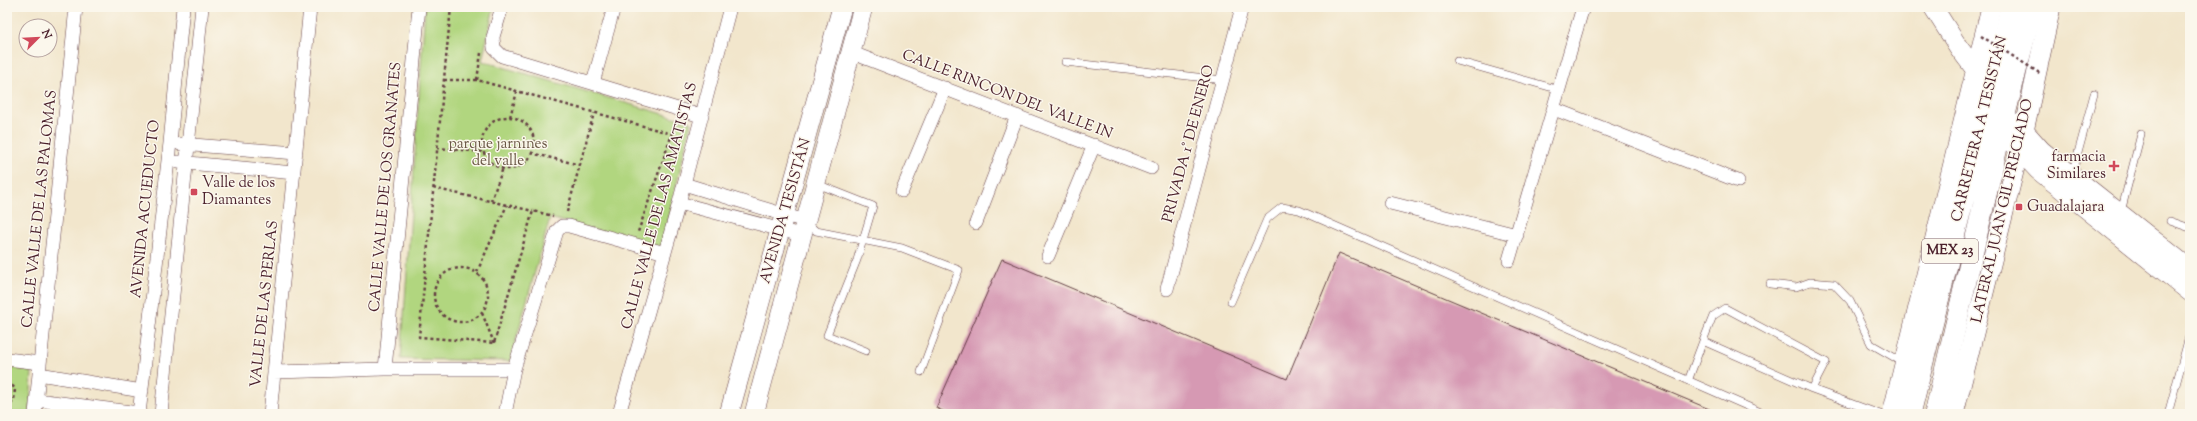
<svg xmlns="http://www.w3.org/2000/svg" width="2197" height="421" font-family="'Sorts Mill Goudy',serif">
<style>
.green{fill:#b1d67f;stroke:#7e7a55}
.building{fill:#d699b3}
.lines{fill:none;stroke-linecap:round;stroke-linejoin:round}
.lane-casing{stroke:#633d43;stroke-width:8}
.street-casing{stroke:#633d43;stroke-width:14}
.secondary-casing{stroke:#633d43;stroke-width:20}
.primary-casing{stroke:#633d43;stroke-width:22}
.path{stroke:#633d43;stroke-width:2.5;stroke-dasharray:3 3;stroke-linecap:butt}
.lane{stroke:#fff;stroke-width:7}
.street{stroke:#fff;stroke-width:13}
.secondary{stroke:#fff;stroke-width:19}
.primary{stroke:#fff;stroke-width:21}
.path-bridge{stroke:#633d43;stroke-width:2.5;stroke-dasharray:3 3;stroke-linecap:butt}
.poi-dot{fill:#d1495b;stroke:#fbf7ec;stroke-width:1.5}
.labels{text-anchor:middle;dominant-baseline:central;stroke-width:3;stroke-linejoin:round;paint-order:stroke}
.shield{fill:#fbf7ec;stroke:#7f6065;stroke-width:1}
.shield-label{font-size:14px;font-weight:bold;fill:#4a1f2b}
.street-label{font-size:15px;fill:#4a1f2b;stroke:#fbf7ec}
.park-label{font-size:15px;fill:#695644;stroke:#fbf7ec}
.poi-label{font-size:15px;fill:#4a1f2b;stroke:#fbf7ec;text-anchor:start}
</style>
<rect width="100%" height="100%" fill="#fbf7ec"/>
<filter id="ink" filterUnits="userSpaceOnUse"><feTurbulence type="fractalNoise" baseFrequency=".025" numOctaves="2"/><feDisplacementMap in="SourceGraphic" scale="8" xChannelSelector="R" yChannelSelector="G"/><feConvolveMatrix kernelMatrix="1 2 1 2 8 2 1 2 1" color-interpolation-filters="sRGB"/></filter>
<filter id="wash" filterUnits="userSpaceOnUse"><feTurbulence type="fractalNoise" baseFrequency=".012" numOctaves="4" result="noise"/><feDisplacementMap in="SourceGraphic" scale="16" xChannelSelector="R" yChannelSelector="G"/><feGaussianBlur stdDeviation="0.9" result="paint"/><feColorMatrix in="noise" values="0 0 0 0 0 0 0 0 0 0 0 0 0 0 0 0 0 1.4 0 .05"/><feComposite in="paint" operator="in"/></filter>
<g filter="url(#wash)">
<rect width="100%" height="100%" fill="#f2e6cc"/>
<path class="green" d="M425,7h69l-12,54 209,61 -29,126 -112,-30 -40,143 -109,-2z
M7,368l25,2 -2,44 -23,-2z"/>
<g id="blocks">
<path class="building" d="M1339,253l382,161h-771l-14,-6 66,-149 285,120z"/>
</g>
</g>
<g filter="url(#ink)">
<use href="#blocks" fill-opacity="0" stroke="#633d43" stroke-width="1"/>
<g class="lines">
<defs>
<path id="lane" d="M1457,61l103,29
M1065,62l158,18
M2070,174l5,-10 19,-70
M817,184l56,22 -16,54 -30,75 39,16
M2121,212l20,-78
M2170,221l20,7
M807,223l9,8 86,17 57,22 -38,102
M1770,284l26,3 14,-5 24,2 16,17 21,43 33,19
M1231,302l36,-83 15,-12 17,3 466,204
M1688,381l15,-40
M1812,389l14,-27 -101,-54 -12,8 -10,25 109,48 68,25
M2168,414l22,-81"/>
<path id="street" d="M502,7l-9,30 1,11 8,8 199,60
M850,52l301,116
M593,83l21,-76
M1554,109l184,72
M180,144l116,9
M178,162l116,11
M684,184l121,37
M902,191l43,-103
M679,203l122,32
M1390,203l127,32
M976,223l41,-107
M1048,256l46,-111
M1509,260l74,-253
M1167,289l75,-282
M7,359l33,4
M385,369l34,-362
M274,372l111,-3h129
M39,374l103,17
M37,400l102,13
M35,414l41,-407
M139,414l31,-271 13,-136
M161,414l41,-407
M270,414l40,-407
M505,414l9,-45 43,-138 5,-5h7l96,27
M619,414l60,-211 51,-196"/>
<path id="secondary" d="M1933,7l26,41 22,29
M2017,123l24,27 29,24 120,95
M2011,141l27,29 152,122
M729,414l113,-407
M754,414l109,-407
M1892,414l99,-407
M1954,414l70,-283 27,-124"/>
<path id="primary" d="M1910,414l101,-407
M1935,414l66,-284 31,-123"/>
</defs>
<use href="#lane" class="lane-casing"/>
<use href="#street" class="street-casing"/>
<use href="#secondary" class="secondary-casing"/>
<use href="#primary" class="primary-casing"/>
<path class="path" d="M451,7l-32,330 75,6 39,-132 20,5
M481,53l-4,27 195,54 -34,98
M444,80h33
M510,117l7,-25
M482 143a26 26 0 1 1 52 0a26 26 0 1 1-52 0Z
M437,148l47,4
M531,153l49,12
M433,188l100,23
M491,201l12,-33
M567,212l27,-99
M434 295a27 27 0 1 1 54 0a27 27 0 1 1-54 0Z
M477,272l30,-67
M482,313l12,30
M7,382l8,6 -1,13 -7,6"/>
<use href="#lane" class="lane"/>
<use href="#street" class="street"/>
<use href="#secondary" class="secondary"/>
<use href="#primary" class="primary"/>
<path class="path-bridge" d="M1981,36l60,38"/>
</g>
</g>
<g class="poi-dot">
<path d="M2112 160h4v4h4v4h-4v4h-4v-4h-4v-4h4z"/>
<rect x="190" y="188" width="8" height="8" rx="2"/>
<rect x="2015" y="203" width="8" height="8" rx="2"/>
</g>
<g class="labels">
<rect class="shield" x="1922" y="239" width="56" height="24" rx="3"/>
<g class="shield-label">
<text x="1950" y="251">MEX 23</text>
</g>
<g class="street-label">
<text transform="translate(1007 95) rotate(21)">CALLE RINCON DEL VALLE IN</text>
<text transform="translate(1980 129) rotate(-76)">CARRETERA A TESISTÁN</text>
<text transform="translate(1189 144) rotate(-75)">PRIVADA 1° DE ENERO</text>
<text transform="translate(386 187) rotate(-85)">CALLE VALLE DE LOS GRANATES</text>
<text transform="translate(660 206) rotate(-75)">CALLE VALLE DE LAS AMATISTAS</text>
<text transform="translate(40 209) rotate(-84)">CALLE VALLE DE LAS PALOMAS</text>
<text transform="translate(146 209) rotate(-84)">AVENIDA ACUEDUCTO</text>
<text transform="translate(786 211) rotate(-74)">AVENIDA TESISTÁN</text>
<text transform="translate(2003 211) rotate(-77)">LATERAL JUAN GIL PRECIADO</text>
<text transform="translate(265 304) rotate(-84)">VALLE DE LAS PERLAS</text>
</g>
<g class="park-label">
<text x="498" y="144">parque jarnines<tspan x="498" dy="17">del valle</tspan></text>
</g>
<g class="poi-label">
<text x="2106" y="157" text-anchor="end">farmacia<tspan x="2106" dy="17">Similares</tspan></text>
<text x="202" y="183">Valle de los<tspan x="202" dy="17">Diamantes</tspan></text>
<text x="2027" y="207">Guadalajara</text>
</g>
</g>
<rect width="2197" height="421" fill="none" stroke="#fbf7ec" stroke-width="24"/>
<g transform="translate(38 38) rotate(66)"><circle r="19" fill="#fbf7ec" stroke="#b4a19f"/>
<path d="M0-3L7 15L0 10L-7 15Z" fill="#d1495b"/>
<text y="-6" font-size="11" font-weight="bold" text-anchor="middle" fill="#4a1f2b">N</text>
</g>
</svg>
